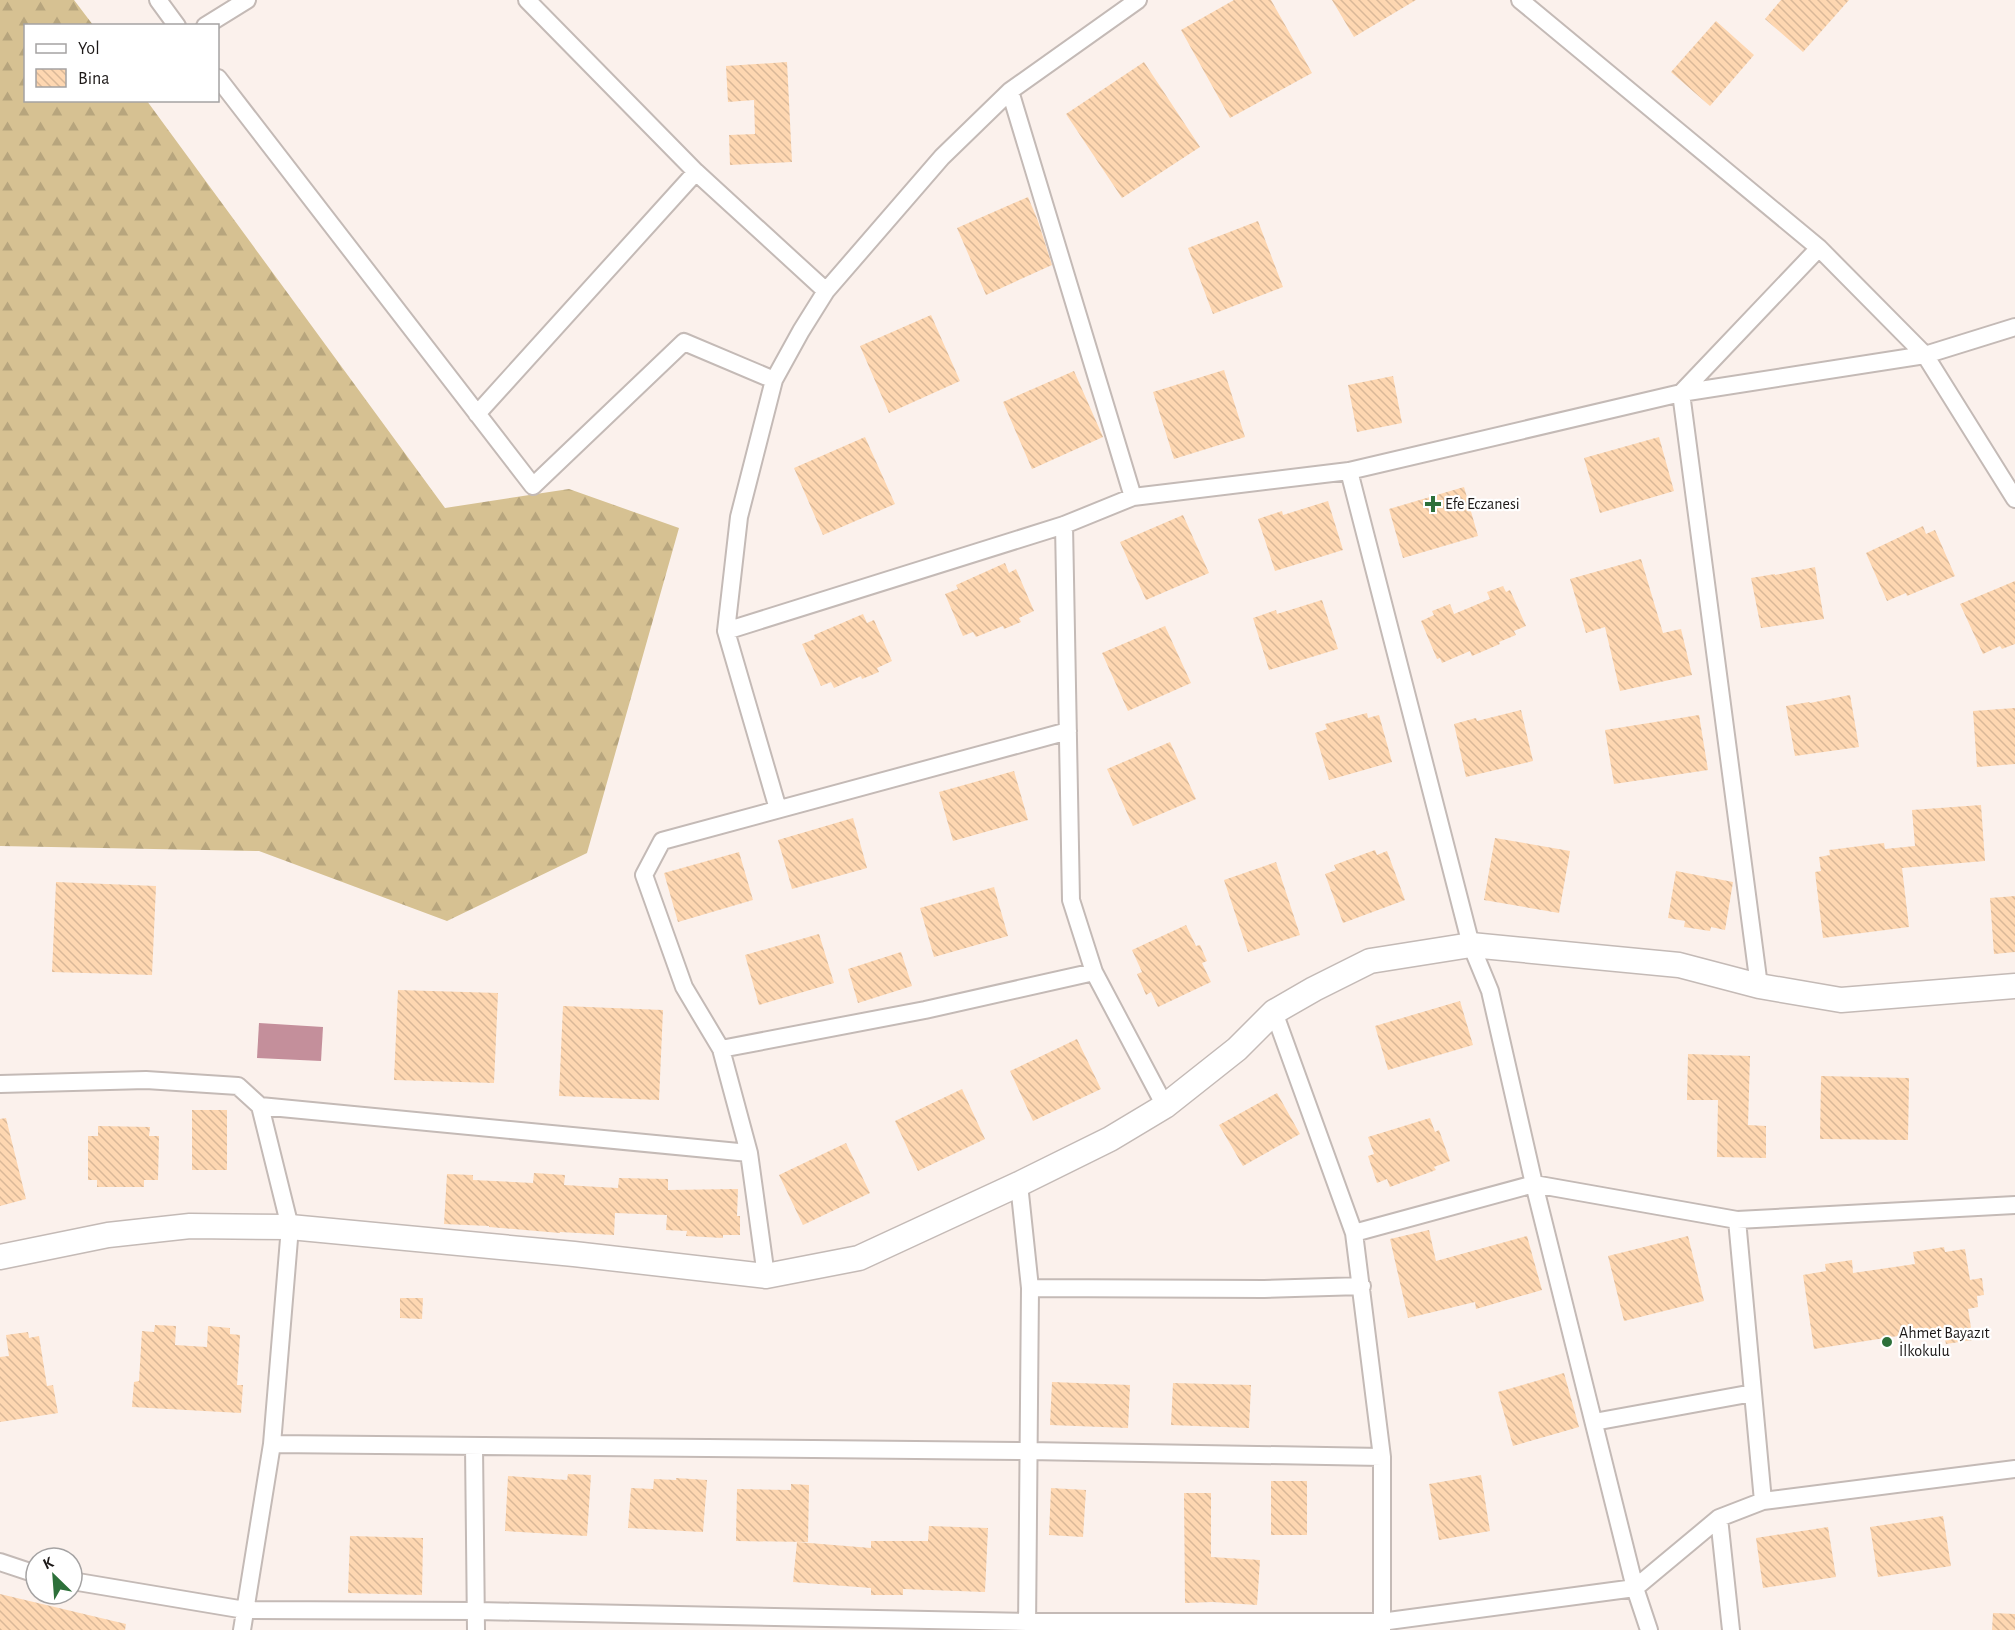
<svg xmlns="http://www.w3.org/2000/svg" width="2015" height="1630" font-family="'Alegreya Sans',sans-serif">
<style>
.forest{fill:url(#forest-firs)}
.water{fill:#c48f9b}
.building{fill:url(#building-back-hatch)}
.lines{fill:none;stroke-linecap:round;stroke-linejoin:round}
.street-casing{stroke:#c4bab6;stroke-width:20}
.secondary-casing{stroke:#c4bab6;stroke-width:27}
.street{stroke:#fff;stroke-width:16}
.secondary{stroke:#fff;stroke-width:24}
.poi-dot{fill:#2d703a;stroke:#fff;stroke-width:2}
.labels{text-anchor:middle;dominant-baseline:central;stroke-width:4.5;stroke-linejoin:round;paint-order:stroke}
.poi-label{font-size:16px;fill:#1d1918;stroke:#fff;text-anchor:start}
</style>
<defs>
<pattern id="forest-firs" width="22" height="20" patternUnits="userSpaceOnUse" patternTransform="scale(1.5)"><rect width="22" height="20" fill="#d6c192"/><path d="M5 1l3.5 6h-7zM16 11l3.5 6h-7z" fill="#b7a57d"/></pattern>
<pattern id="building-back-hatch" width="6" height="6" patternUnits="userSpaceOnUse" patternTransform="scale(1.5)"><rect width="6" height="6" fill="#fed7b1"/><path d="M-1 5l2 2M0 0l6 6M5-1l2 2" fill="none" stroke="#d9b898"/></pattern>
</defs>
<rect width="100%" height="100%" fill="#fbf1ec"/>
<path class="forest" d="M0,0h74l19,25 -67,1v74l121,1 298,407 124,-19 110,39 -92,325 -140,68 -188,-70 -259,-5z"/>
<path class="water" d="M259,1023l64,4 -2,34 -64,-3z"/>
<path class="building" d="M1234,0h37l41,73 -82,45 -49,-88z
M1332,0h84l-62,37z
M1781,0h68l-46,52 -38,-33z
M1716,21l38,34 -44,51 -39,-34z
M787,62l5,100 -62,3 -1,-30 26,-1 -1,-34 -26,2 -2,-36z
M1144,62l56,85 -78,51 -56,-84z
M1028,197l10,24 14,44 -66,30 -29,-67z
M1258,221l25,66 -70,27 -25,-66z
M931,315l29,66 -71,32 -29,-67z
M1224,370l21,67 -71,22 -21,-67z
M1074,371l29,66 -71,32 -29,-67z
M1393,376l9,47 -45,9 -9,-47z
M865,437l30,67 -72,31 -29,-67z
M1659,437l15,54 -74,22 -16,-55z
M1464,487l14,49 -75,22 -14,-49z
M1328,501l15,49 -68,21 -17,-52 24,-8 1,4z
M1183,515l26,58 -63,27 -26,-58z
M1923,526l3,8 9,-4 20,46 -48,20 -1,-3 -19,8 -21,-48z
M1641,559l22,74 18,-4 11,46 -72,16 -15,-64 -19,6 -16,-54z
M1005,563l4,10 7,-4 18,42 -15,7 2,4 -17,7 -1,-3 -27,11 -3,-5 -10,4 -18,-42 13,-5 -2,-4z
M1815,567l9,52 -63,9 -10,-50 24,-4v1z
M2015,581v63l-13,5 -2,-3 -17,8 -23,-50z
M1503,586l3,6 4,-2 16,36 -12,5 2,4 -17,7 1,2 -28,12 -2,-5 -28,12 -2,-5 -3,1 -16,-38 13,-6 -2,-4 18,-7 4,10 36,-15 -3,-7z
M1322,600l16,49 -69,21 -16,-52 23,-8 1,4z
M863,614l4,9 7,-3 18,41 -15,7 2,4 -17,7 -1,-3 -27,12 -3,-6 -10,4 -19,-42 13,-5 -1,-4z
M1165,626l26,57 -63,28 -26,-58z
M1850,695l9,52 -64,9 -9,-50 23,-4 1,1z
M2015,708v56l-38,3 -4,-56z
M1521,710l12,51 -67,16 -12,-53 22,-6 1,3z
M1367,713l1,5 11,-3 13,47 -63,18 -14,-47 12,-4 -2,-5z
M1699,715l9,55 -94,14 -9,-54z
M1170,742l26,57 -63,27 -26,-57z
M1014,771l14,49 -75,21 -14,-49z
M1981,805l4,56 -83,7 7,59 -86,11 -8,-66 6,-1 -2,-14 11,-2 -1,-5 55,-7 1,6 30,-3 -3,-36z
M853,818l14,50 -75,21 -14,-49z
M1495,838l75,13 -11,62 -75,-13z
M1375,850l2,5 10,-4 18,49 -62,23 -18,-49 11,-4 -2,-5z
M739,852l14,48 -75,22 -14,-49z
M1276,862l24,73 -52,17 -24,-72z
M1676,871l57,11 -8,48 -14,-3 -1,4 -26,-4 1,-6 -17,-3z
M56,882l100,4 -4,89 -100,-3z
M994,887l14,49 -74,21 -14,-49z
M2015,896v56l-21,2 -4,-56z
M1186,925l10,21 4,-1 7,16 -5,2 9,19 -53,25 -7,-15 -5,3 -9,-21 5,-2 -10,-22z
M819,934l15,49 -75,22 -14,-50z
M901,952l11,34 -54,17 -10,-34z
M398,990l100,3 -4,90 -100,-3z
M1460,1001l13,44 -85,25 -13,-44z
M563,1006l100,4 -4,90 -100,-4z
M1077,1039l24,50 -68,32 -23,-50z
M1688,1054l62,2 -2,69 18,1v32l-49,-1 1,-57h-31z
M1821,1076l88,2 -1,62 -88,-1z
M962,1089l23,50 -67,32 -23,-50z
M1277,1093l23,41 -57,32 -24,-41z
M192,1110h35v60h-35z
M6,1118l20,81 -26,7v-87z
M1430,1118l5,14 4,-2 11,31 -16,6 2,3 -46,17 -3,-8 -10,4 -9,-27 6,-2 -6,-17z
M98,1126l52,1 -1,9h10l-1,44h-14v7h-47v-7h-9v-44h10z
M846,1143l24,50 -67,32 -24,-50z
M534,1173l31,2 -1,10 54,3 1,-10 49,1v11l70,-1 -1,27h3v19h-17v3l-37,-2 1,-5 -21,-1 1,-15 -52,-2 -1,22 -54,-3v1l-71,-6v-1l-45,-2 3,-50 26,1v5l60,3z
M1429,1230l7,31 91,-25 15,54 -66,19 -1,-7 -67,16 -18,-79z
M1688,1236l16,65 -80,20 -16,-65z
M1944,1247l1,5 20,-3 5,31 12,-2 2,17 -7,1 1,11 -10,2 5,31 -27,4 -3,-15 -129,20 -11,-74 23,-4 -1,-7 27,-4 1,13 62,-9 -2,-12z
M400,1298h23l-1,21 -22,-1z
M155,1325l21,1 -1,19 32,2 1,-21 22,2v6l10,1 -3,50h6l-2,28 -109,-6 2,-25 5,-1 3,-50 12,1z
M28,1332l1,6 10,-2 8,50 6,-1 5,28 -58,9v-65l9,-1 -3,-21z
M1564,1373l15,54 -66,19 -15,-54z
M1052,1382l78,3 -2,43 -78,-3z
M1173,1383l78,2 -2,43 -78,-3z
M568,1474l23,1 -4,61 -82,-5 3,-55 59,4z
M1481,1475l9,56 -51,9 -10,-56z
M676,1478l31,2 -4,52 -75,-4 3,-40 22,1 1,-10 22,1z
M1271,1481h36v54h-36z
M791,1484l18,1 -1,57 -72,-1 1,-52 54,1z
M1051,1488l35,2 -3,47 -34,-2z
M1184,1493h27v64l49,3 -3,45 -44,-3 -28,1z
M1943,1516l8,50 -73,11 -8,-50z
M929,1526l59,2 -3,64 -82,-3v6h-32v-7l-78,-6 4,-40 74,6v-7h57z
M1828,1527l8,50 -73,11 -7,-50z
M350,1536l73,2 -1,57 -74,-2z
M0,1594l126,30 -1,6h-125z
M1993,1613l22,1v16h-23z"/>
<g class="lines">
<defs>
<path id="street" d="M158,0l19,26
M527,0l169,172 130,119
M1520,0l299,248 106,107 90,144
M205,26l42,-26
M218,78l315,408 151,-144 90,38
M1010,91l123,406
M477,414l219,-242
M1349,471l122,474 19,46 44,193 101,404 14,42
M1064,525l7,375 23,72 71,134
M726,631l338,-106 69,-28 216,-26 332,-78 244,-38 90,-28
M778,809l-52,-178 13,-114 35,-137 27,-49 25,-40 116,-134 68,-66 128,-91
M1759,986l-78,-593 138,-145
M1274,1012l80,221 28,224v173
M721,1049l204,-39 169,-38
M0,1084l146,-4 92,6 22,20 30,121 -18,217 -30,186
M260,1106l489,47
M1019,1184l11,104 -3,342
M1737,1220l26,281
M1354,1233l180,-49 203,36 278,-15
M766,1276l-17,-123 -28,-104 -37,-62 -40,-112 18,-34 406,-110
M1030,1288l234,1 98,-3
M1594,1422l159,-29
M272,1444l756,7 354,6
M474,1446l2,184
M1719,1518l12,112
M0,1562l36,12
M72,1581l173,29 232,1 550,11h354l254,-34 84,-70 44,-17 252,-32"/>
<path id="secondary" d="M0,1257l108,-22 82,-9 100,1 284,27 192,22 93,-18 160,-74 91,-45 55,-33 72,-57 37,-37 40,-23 56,-28 101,-16 208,20 80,21 82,14 174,-14"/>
</defs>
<use href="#street" class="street-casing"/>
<use href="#secondary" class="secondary-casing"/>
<use href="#street" class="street"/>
<use href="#secondary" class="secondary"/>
</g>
<g class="poi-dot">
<path d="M1430 495h6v6h6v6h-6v6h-6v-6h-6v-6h6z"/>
<circle cx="1887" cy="1342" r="6"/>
</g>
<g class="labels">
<g class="poi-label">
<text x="1445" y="504">Efe Eczanesi</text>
<text x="1899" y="1333">Ahmet Bayazıt<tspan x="1899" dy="18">İlkokulu</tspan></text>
</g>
</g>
<rect x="24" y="24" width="195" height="78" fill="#ffffff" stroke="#a5a3a3" stroke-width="1.5"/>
<rect x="36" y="44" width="30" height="9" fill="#ffffff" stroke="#a5a3a3" stroke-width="1.5"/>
<text x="78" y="54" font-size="18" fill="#1d1918">Yol</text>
<rect x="36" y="69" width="30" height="18" fill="url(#building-back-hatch)" stroke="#a5a3a3" stroke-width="1.5"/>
<text x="78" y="84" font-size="18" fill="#1d1918">Bina</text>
<g transform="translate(54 1576) rotate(335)"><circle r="28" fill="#ffffff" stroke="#a5a3a3" stroke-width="1.5"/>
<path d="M0-4.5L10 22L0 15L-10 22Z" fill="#2d703a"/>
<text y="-9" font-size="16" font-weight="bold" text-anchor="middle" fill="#1d1918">K</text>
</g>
</svg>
